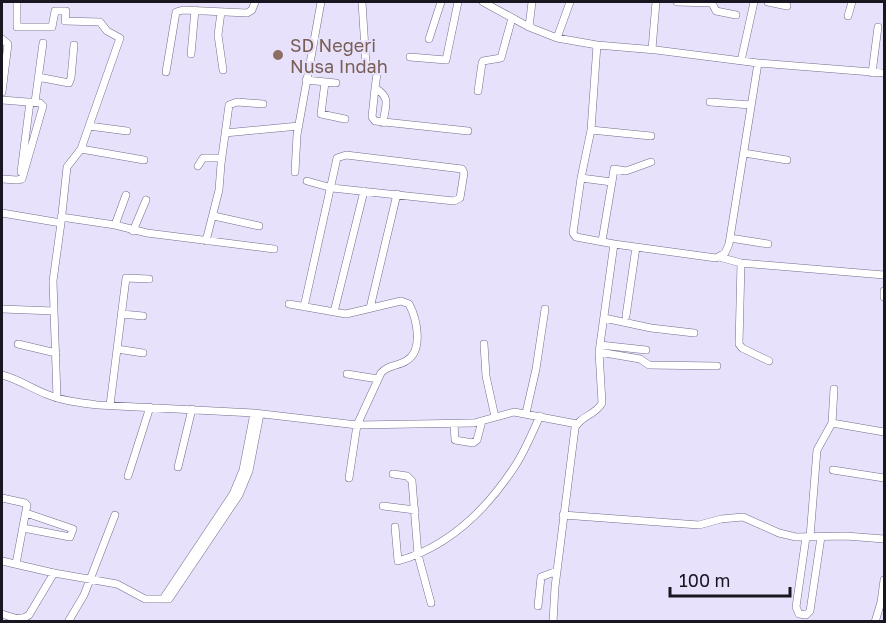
<svg xmlns="http://www.w3.org/2000/svg" width="886" height="623" font-family="'Golos Text',sans-serif">
<style>
.lines{fill:none;stroke-linecap:round;stroke-linejoin:round}
.minor-casing{stroke:#746c8a;stroke-width:8}
.minor{stroke:#fff;stroke-width:7}
.education-dot{fill:#8d6e63;stroke:#e8e1fc;stroke-width:2}
.labels{text-anchor:middle;dominant-baseline:central;stroke-width:4.5;stroke-linejoin:round;paint-order:stroke}
.education-label{font-size:18px;fill:#785e54;stroke:#e8e1fc;text-anchor:start}
</style>
<rect width="100%" height="100%" fill="#e8e1fc"/>
<g class="lines">
<defs>
<path id="minor" d="M17,2v25h35l3,-16h11l-1,10 35,1 7,9 13,7 -39,111 -14,18 -6,56
M362,2l4,63 11,9 -2,14c17,10 10,18 8,35
M483,2l46,25 28,11 40,7 59,5 102,13
M677,2l35,1 4,8 20,4
M768,2l19,4
M221,12l-3,23 5,35
M848,16l4,-14
M529,27l3,-25
M557,38l13,-36
M2,39l6,5 -6,48
M429,39l12,-37
M597,45l-6,85 -10,48 -8,55 3,4 38,7
M652,49l4,-47
M191,54l4,-44
M410,57l36,3 12,-58
M741,61l13,-59
M166,72l10,-60 7,-2 64,3 5,-3 3,-8
M872,73l6,-46
M38,77l31,6 2,-5 3,-33
M306,80l30,3
M325,82l-4,32 24,5
M375,88l-3,29 3,4 93,10
M478,91l4,-28 1,-2 18,-3 11,-40
M2,100l38,3 3,3 -21,73 -5,1 -15,-1
M35,102l8,-59
M710,102l41,3
M89,126l38,5
M591,130l60,6
M225,133l74,-7
M81,149l63,11
M744,153l43,7
M198,166l5,-8h18
M21,172l9,-70
M295,172l2,-37 24,-133
M581,178l31,4 2,-13 12,2 25,-9
M2,213l59,10 -8,58 4,117
M214,216l45,10
M61,217l54,8 32,8 127,16
M115,225l11,-30
M133,231l13,-31
M730,238l38,6
M206,241l13,-51 2,-26 8,-59 8,-3 26,2
M602,241l10,-59
M719,257l22,6 143,12
M741,263l-2,81 3,4 27,13
M884,291v6
M289,304l57,10 55,-13 8,3c8,15 15,47 -3,57 -8,5 -19,4 -25,12l-24,52 -8,53
M304,307l33,-149 9,-3 116,14 2,4 -4,25 -6,3 -122,-13 -25,-7
M370,308l27,-114
M2,309l52,2
M334,312l30,-121
M122,314l21,2
M626,316l10,-69
M604,318l47,10 43,5
M18,344l38,9
M484,344l2,32 9,41
M600,345l46,5
M117,349l26,4
M599,352l41,7 9,6 68,1
M347,374l31,5
M2,375c16,4 29,13 44,19 17,7 35,9 52,11l156,8 103,12 117,-2 40,-11 63,12
M110,405l16,-127 23,1
M526,413l10,-44 9,-60
M832,423l52,9
M454,424l1,16 18,3 4,-3 5,-19
M178,467l14,-58
M833,470l51,8
M393,474l14,2 5,5 6,74 13,48
M128,476l22,-69
M2,498l23,5 2,2 -11,59
M383,506l32,4
M563,515l136,10 22,-6 22,-2 36,16 17,4 50,-1 38,3
M395,527l3,34c50,-14 89,-52 117,-95 10,-15 17,-33 25,-50
M23,528l47,9 3,-8 -47,-16
M806,537l-10,70 3,7 7,1 4,-4 11,-74
M810,537l7,-87 15,-27 2,-34
M2,561l52,12 63,11 28,15h24l70,-104 10,-24 11,-57
M163,599l70,-105 10,-24 11,-57
M538,606l3,-29 16,-6
M2,614c10,3 18,8 27,1l25,-42
M68,622l16,-27 31,-80
M553,622l2,-35 20,-159c5,-12 21,-13 27,-25l-3,-51 15,-108 102,14 9,-5 4,-9 29,-181 126,10
M875,622l6,-20 3,-22"/>
</defs>
<use href="#minor" class="minor-casing"/>
<use href="#minor" class="minor"/>
</g>
<circle class="education-dot" cx="278" cy="55" r="6"/>
<g class="labels">
<g class="education-label">
<text x="290" y="45">SD Negeri<tspan x="290" dy="21">Nusa Indah</tspan></text>
</g>
</g>
<rect width="886" height="623" fill="none" stroke="#191622" stroke-width="6"/>
<path d="M670 587v9h120v-9" fill="none" stroke="#191622" stroke-width="3"/>
<text x="679" y="587" font-size="18" fill="#191622" stroke="#e8e1fc" stroke-width="4.5" paint-order="stroke">100 m</text>
</svg>
